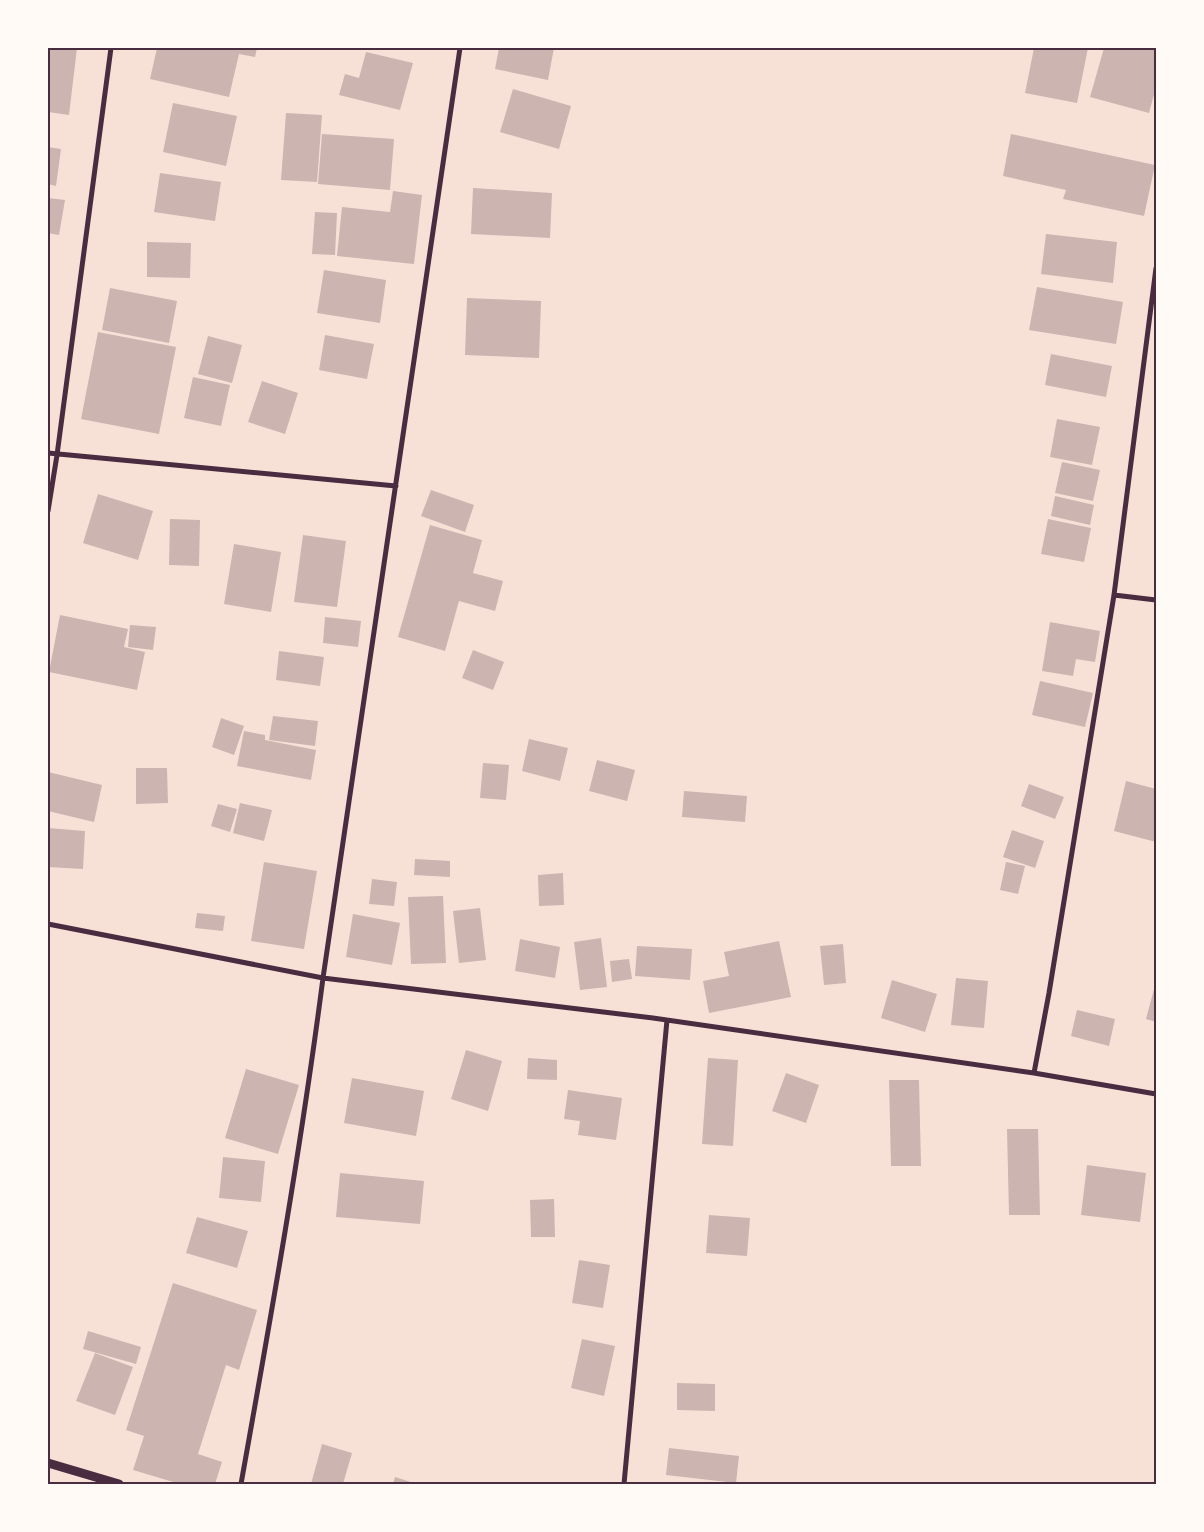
<svg xmlns="http://www.w3.org/2000/svg" width="1204" height="1532" font-family="'PT Sans Narrow',sans-serif">
<style>
.building{fill:#ccb4b1}
.lines{fill:none;stroke-linecap:round;stroke-linejoin:round}
.minor{stroke:#4a2c40;stroke-width:5}
.tertiary{stroke:#4a2c40;stroke-width:9}
.neatline{fill:none;stroke:#4a2c40;stroke-width:2}
</style>
<rect width="100%" height="100%" fill="#f7e1d7"/>
<path class="building" d="M48,48h29l-8,67 -21,-3z
M157,48h100l-2,9 -16,-3 -10,43 -79,-18z
M499,48h55l-6,32 -53,-11z
M1034,48h54l-11,55 -52,-10z
M1104,48h52v39l-7,26 -59,-16z
M366,52l47,11 -13,47 -61,-15 6,-21 14,4z
M513,89l58,17 -12,43 -59,-17z
M173,103l64,13 -11,50 -63,-14z
M286,113l36,2 -5,67 -36,-2z
M322,134l72,5 -4,51 -72,-6z
M1011,134l144,31 -11,51 -81,-17 3,-9 -63,-14z
M48,147l13,2 -5,37 -8,-2z
M160,173l61,9 -6,39 -61,-9z
M473,188l79,5 -2,45 -79,-4z
M393,191l29,4 -8,69 -77,-8 5,-49 48,5z
M48,198l17,2 -6,35 -11,-2z
M315,212l22,1 -2,42 -23,-1z
M1046,234l71,8 -4,41 -72,-9z
M147,242l44,1 -1,35 -43,-1z
M324,270l62,10 -6,43 -63,-10z
M1037,287l86,15 -7,42 -87,-14z
M110,288l67,13 -8,42 -67,-13z
M467,298l74,3 -2,57 -74,-3z
M98,332l78,15 -17,87 -78,-15z
M325,335l49,9 -7,35 -48,-9z
M208,336l34,9 -10,38 -34,-9z
M1051,354l61,12 -6,31 -61,-12z
M193,377l37,8 -9,41 -37,-8z
M262,381l36,12 -13,41 -37,-12z
M1057,419l43,8 -8,38 -42,-8z
M1062,462l38,8 -7,31 -38,-8z
M431,490l43,15 -9,27 -44,-16z
M98,494l55,17 -15,49 -55,-17z
M1055,496l39,9 -4,20 -39,-9z
M170,519l30,1 -1,46 -30,-1z
M1048,519l43,9 -7,34 -43,-8z
M430,525l52,15 -9,33 30,8 -8,30 -36,-10 -14,50 -47,-14z
M303,535l43,6 -9,66 -43,-5z
M234,544l47,8 -10,60 -47,-8z
M60,615l68,14 -4,18 21,5 -8,38 -88,-18z
M325,617l36,4 -3,26 -35,-4z
M1050,622l50,9 -5,31 -19,-3 -3,17 -31,-5z
M130,625l26,2 -3,23 -25,-3z
M473,650l31,12 -11,28 -31,-12z
M279,651l45,6 -4,29 -44,-6z
M1040,681l53,12 -8,34 -53,-12z
M273,716l45,5 -3,25 -46,-6z
M221,718l23,8 -10,29 -22,-8z
M244,731l21,4v5l51,10 -5,30 -74,-14z
M529,739l39,9 -8,33 -38,-10z
M597,760l38,10 -8,31 -38,-10z
M483,763l26,2 -3,35 -26,-2z
M136,768h31l1,35 -32,1z
M48,772l54,13 -8,37 -46,-11z
M1126,781l30,8v53l-42,-11z
M1029,784l35,13 -9,22 -34,-13z
M684,791l63,5 -2,26 -63,-5z
M240,803l32,7 -8,31 -31,-8z
M218,804l19,5 -7,23 -19,-6z
M48,828l37,3 -2,38 -35,-2z
M1012,830l32,11 -9,27 -32,-11z
M415,859l35,2v16l-36,-2z
M264,862l53,9 -13,78 -53,-8z
M1006,862l19,4 -7,28 -18,-4z
M563,873l1,32 -25,1 -1,-31z
M372,879l25,3 -3,24 -25,-2z
M443,896l3,67 -35,1 -3,-67z
M480,908l6,52 -27,3 -6,-52z
M197,913l28,3 -2,15 -28,-3z
M353,914l47,9 -8,42 -46,-8z
M601,938l6,49 -27,3 -6,-48z
M520,939l40,8 -5,31 -40,-7z
M779,941l12,56 -82,16 -6,-32 26,-5 -5,-24z
M843,944l3,39 -22,2 -4,-39z
M637,946l55,3 -2,31 -55,-4z
M629,959l3,20 -20,3 -2,-21z
M956,978l32,3 -4,47 -33,-3z
M892,980l45,14 -12,38 -44,-14z
M1154,989l2,1v32l-10,-3z
M1077,1010l38,9 -6,27 -38,-10z
M466,1050l36,11 -14,50 -37,-12z
M528,1058l29,2v20l-30,-1z
M708,1058l30,2 -5,86 -31,-2z
M246,1069l53,16 -21,69 -53,-16z
M786,1073l33,12 -13,38 -34,-12z
M352,1078l72,13 -8,45 -72,-13z
M889,1080h30l2,86h-30z
M568,1090l54,8 -6,42 -38,-5 2,-14 -16,-2z
M1007,1129h31l2,86h-31z
M223,1157l42,4 -4,41 -42,-4z
M1087,1165l59,8 -6,49 -59,-7z
M340,1173l84,8 -4,43 -84,-7z
M554,1199l1,38h-24l-1,-37z
M709,1215l41,3 -3,38 -41,-3z
M197,1217l51,14 -11,37 -51,-15z
M579,1260l31,5 -7,43 -31,-5z
M173,1283l84,27 -18,60 -13,-5 -28,89 24,8 -7,22h-35l-47,-14 11,-34 -18,-6z
M88,1331l53,16 -5,17 -53,-15z
M582,1339l33,7 -11,50 -33,-8z
M95,1353l38,14 -18,48 -39,-14z
M677,1383l38,1v27l-38,-1z
M322,1444l30,9 -9,31h-32z
M669,1448l70,8 -3,27 -70,-8z
M395,1477l22,7h-24z"/>
<g class="lines">
<path class="minor" d="M48,453l348,33
M48,511l9,-56 54,-407
M1114,595l42,5
M48,924l275,54 330,40 381,55 122,21
M1034,1073l15,-80 65,-398 42,-327
M241,1484c30,-168 60,-336 82,-506l137,-930
M624,1484l43,-464"/>
<path class="tertiary" d="M48,1463l71,21"/>
</g>
<rect width="1204" height="1532" fill="none" stroke="#fffaf5" stroke-width="98"/>
<rect x="49" y="49" width="1106" height="1434" class="neatline"/>
</svg>
